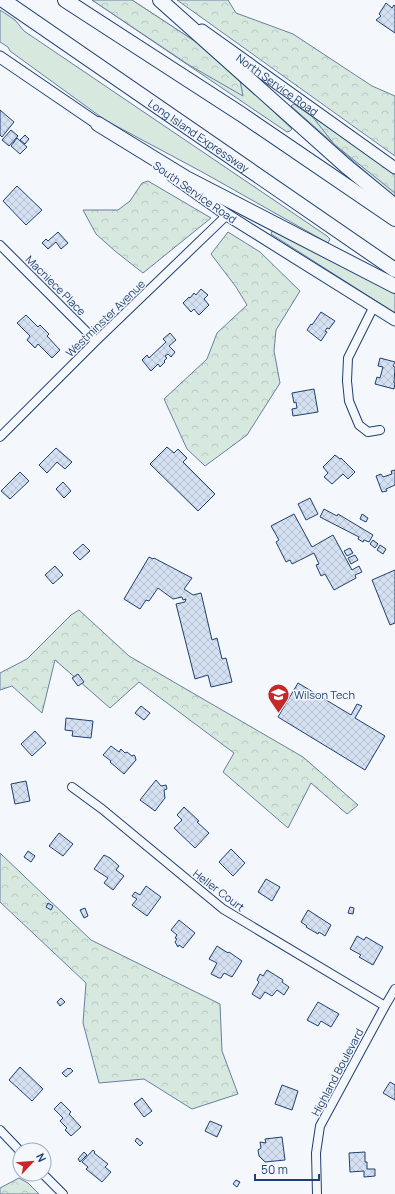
<svg xmlns="http://www.w3.org/2000/svg" width="395" height="1194" font-family="Manrope,sans-serif">
<style>
.green{fill:#d7e8df;stroke:#687fa3}
.forest{fill:url(#forest-crowns);stroke:#687fa3}
.building{fill:url(#building-cross-hatch);stroke:#1d3f73}
.lines{fill:none;stroke-linecap:round;stroke-linejoin:round}
.minor-casing{stroke:#1d3f73;stroke-width:10}
.secondary-casing{stroke:#1d3f73;stroke-width:13}
.motorway-casing{stroke:#1d3f73;stroke-width:16}
.minor{stroke:#f4f7fb;stroke-width:8}
.secondary{stroke:#f4f7fb;stroke-width:11}
.motorway{stroke:#f4f7fb;stroke-width:14}
.labels{text-anchor:middle;dominant-baseline:central;stroke-width:3;stroke-linejoin:round;paint-order:stroke}
.street-label{font-size:11px;fill:#1d3f73;stroke:#f4f7fb}
.poi-label{font-size:11px;fill:#1d3f73;stroke:#f4f7fb;text-anchor:start}
</style>
<defs>
<pattern id="forest-crowns" width="20" height="18" patternUnits="userSpaceOnUse"><rect width="20" height="18" fill="#d7e8df"/><path d="M2 6a3 3 0 1 1 6 0M12 15a3 3 0 1 1 6 0" fill="none" stroke="#b8c8c3"/></pattern>
<pattern id="building-cross-hatch" width="8" height="8" patternUnits="userSpaceOnUse"><rect width="8" height="8" fill="#d5e0f0"/><path d="M0 0l8 8M0 8l8-8" fill="none" stroke="#b6c1d1"/></pattern>
</defs>
<rect width="100%" height="100%" fill="#f4f7fb"/>
<path class="green" d="M92,0h40l64,42 44,38 52,49 -2,2 -3,1z
M0,10l15,10 9,11 303,205 3,3 -2,4 -124,-70 -99,-53 -95,-69 -2,-4 -8,-5z
M294,104l101,70v24l-104,-92z
M273,229l122,64v20l-124,-79z"/>
<path class="forest" d="M92,0h40l64,42 44,38 3,16 -54,-31z
M177,0h51l8,13 57,21 79,52 23,10v60z
M312,116l83,58v19l-61,-49z
M148,181l63,37 -68,55 -28,-22 -19,-17 -13,-24h35l12,-9 12,-18z
M228,232l32,20 40,39 -24,39 -2,21 6,32 -33,52 -42,31 -18,-17 -23,-50 43,-40 10,-26 30,-28 -11,-18 -25,-33z
M79,610l50,46 174,101 55,48 -11,9 -36,-31 -23,45 -65,-56 11,-19 -95,-71 -29,26 -55,-48 -13,53 -30,-27 -12,4v-17l27,-14 44,-44z
M0,853l91,87 129,64 2,47 16,43 -46,15 -48,-30 -45,4 -16,-60 3,-40 -86,-81z
M19,1178l9,5 11,11h-39v-6z"/>
<path class="building" d="M386,3l6,5 2,-3 1,1v27l-19,-13 5,-4 -2,-2z
M0,110l14,12 -12,15 -2,-2z
M11,130l7,6 -9,10 -7,-6z
M25,135l4,4 -4,5 -5,-4z
M17,138l10,9 -7,7 -9,-8z
M17,186l25,24 -16,15 -23,-24z
M58,232l10,11 -7,6 -5,-7 -8,7 -6,-6 4,-4 2,2z
M201,289l7,6 -4,4 5,6 -10,10 -5,-6 -3,3 -8,-9 6,-6 1,1 4,-5 2,2z
M321,312l14,9 -6,8 -2,-1 -2,3 2,1 -6,9 -14,-11 4,-6 1,1z
M26,315l12,12 2,-2 9,9 -2,2 13,14 -8,8 -14,-14 -3,4 -8,-8 3,-4 -13,-13z
M170,333l6,7 -7,6 6,6 -4,5 -3,-3 -3,2 2,2 -3,3 1,1 -5,5 -2,-3 -7,7 -9,-11 5,-5 2,3 17,-16 -3,-3z
M380,358l15,4 -2,4 2,1 -1,16h1l-1,6 -19,-5 2,-7 3,1 3,-11 -5,-1z
M314,389l4,23 -25,4 -1,-7 5,-1 -1,-6 -2,1 -2,-10z
M167,447l7,6 4,-4 9,9 -4,4 32,32 -17,17 -48,-47z
M56,448l16,14 -7,7 -8,-7 -10,11 -8,-8z
M335,455l5,4 1,-1 14,14 -7,7 -5,-5 -11,10 -8,-7 4,-4 -5,-6z
M395,470v15l-9,4 1,2 -5,1 -6,-16 5,-2 2,3 9,-3 -1,-3z
M20,472l9,9 -19,18 -9,-8z
M63,482l8,9 -7,7 -8,-9z
M310,498l8,16 -12,6 -8,-16z
M324,509l13,7 1,-2 35,21 -4,7 -5,-2 -1,2 -5,-3 1,-2 -39,-20z
M294,514l18,33 21,-12 19,35 7,-4 3,6 -7,3 1,3 -22,12 -9,-16 -4,2 -5,-11 3,-1 -5,-11 -22,11 -2,-4 -4,2 -10,-20 3,-2 -8,-14z
M362,514l6,4 -2,4 -6,-3z
M373,540l5,4 -3,4 -5,-4z
M83,544l7,7 -10,9 -7,-7z
M380,545l6,4 -3,5 -6,-4z
M350,548l3,5 -6,3 -3,-5z
M355,555l3,5 -7,4 -3,-6z
M149,557l4,2 1,-1 38,20 -8,11 9,6 8,-2 11,47 5,-2 5,21 4,-1 6,24 -21,5 -3,-12 -13,4 -19,-75 9,-2 1,-3 -3,1 -1,-3 -9,2 -15,-11 -9,13 -3,-1 -6,9 -16,-10z
M55,566l8,9 -10,9 -8,-9z
M395,570v53l-5,2 -18,-45z
M78,674l6,8 -6,4 -6,-8z
M298,683l53,32 6,-11 5,2 -7,12 30,18 -20,34 -87,-53z
M141,706l9,7 -6,7 -9,-7z
M66,718l27,3 -2,17 -19,-2 1,-5 -8,-1z
M35,731l11,12 -14,13 -11,-12z
M111,746l8,6 2,-3 4,4 2,-1 5,4 2,-1 1,1 1,4 -12,14 -14,-12 1,-1 -8,-6z
M156,780l5,6 5,-1 1,4 -3,1 1,8 -10,13 -15,-11z
M26,781l4,20 -15,3 -4,-20z
M184,807l15,14 -2,1 12,11 -14,15 -21,-20 8,-8 -5,-5z
M59,833l14,11 -10,12 -14,-10z
M231,849l14,14 -12,13 -14,-14z
M28,851l7,5 -4,6 -7,-5z
M104,855l6,3 9,8 -3,4 8,6 -11,14 -9,-7 4,-5 -14,-9z
M266,879l14,8 -8,14 -14,-9z
M146,886l15,11 -14,19 -15,-11 5,-6 -5,-3 3,-4 5,3z
M48,903l5,3 -2,4 -5,-3z
M350,907l4,1 -1,6 -5,-1z
M85,908l3,8 -4,2 -4,-8z
M308,910l23,15 -6,11 -6,-4 -1,2 -12,-7 1,-1 -6,-4z
M179,920l16,13 -12,15 -4,-3 -1,2 -3,-5 2,-3 -2,-1 2,-3 -6,-5z
M357,936l7,4 2,-3 17,10 -10,18 -14,-8 2,-2 -11,-6z
M217,946l11,7 1,-1 13,9 -10,16 -8,-4 -3,5h-2l-8,-4 6,-11 -8,-4z
M267,970l16,10 -1,2 7,5 -5,8 -7,-5 -5,6 -7,-4 -5,7 -8,-5 7,-12 -2,-2 3,-6 3,2z
M61,998l4,4 -5,4 -3,-4z
M318,1002l21,12 -8,13 -10,-6 -3,5 -11,-6z
M20,1067l23,22 -11,12 -23,-21z
M68,1068l1,1 1,-1 3,3 -7,6 -4,-4z
M390,1082l5,3v15l-12,-7z
M282,1085l16,6 -6,19 -17,-6z
M142,1098l10,13 -8,6 -10,-13z
M61,1102l10,10 -2,2 12,13 -10,9 -6,-6 2,-2 -7,-7 3,-3 -9,-9z
M210,1121l12,5 -5,11 -12,-6z
M282,1137l3,23 -20,2 -6,-6 -1,-6 3,-2 -1,-6 6,1 -1,-4z
M137,1138l6,5 -3,3 -5,-5z
M93,1150l2,2 -1,1 14,11 -3,3 6,5 -9,10 -16,-13 2,-2 -6,-5z
M84,1152l3,3 -7,7 -2,-3z
M365,1152v10h2v7h8v7l-11,1v-6l-14,1 -1,-19z
M236,1180l4,2 -3,5 -4,-3z"/>
<g class="lines">
<defs>
<path id="minor" d="M0,245l96,96
M374,306l-26,52 -1,23 2,20 10,24 9,7 12,-2
M0,437l96,-96 131,-126
M72,787l30,22 121,100 162,97
M0,1130l20,21
M43,1174l20,20
M317,1194l-1,-41 4,-27 65,-120 10,-17"/>
<g id="secondary">
<path id="s1" d="M202,30l193,138"/>
<path d="M0,57l104,71"/>
<path d="M172,176l55,39 168,105"/>
</g>
<g id="motorway">
<path id="s2" d="M3,0l392,270"/>
<path d="M65,0l176,114 154,105"/>
<path d="M160,0l186,166 49,40"/>
<path d="M98,124l88,54 209,108"/>
</g>
</defs>
<use href="#minor" class="minor-casing"/>
<use href="#secondary" class="secondary-casing"/>
<use href="#motorway" class="motorway-casing"/>
<use href="#minor" class="minor"/>
<use href="#secondary" class="secondary"/>
<use href="#motorway" class="motorway"/>
</g>
<defs>
<symbol id="school-pin" viewBox="-11 -11 22 30"><path d="M0 17L-7.5 6A9.5 9.5 0 1 1 7.5 6Z" fill="#c62828" stroke="#f4f7fb"/><path d="M0-5L7-2L0 1L-7-2ZM-4 1L0 2.5L4 1V4Q0 6-4 4Z" fill="#fff"/></symbol>
</defs>
<g fill-rule="evenodd">
<use href="#school-pin" x="266" y="682" width="25" height="34"/>
</g>
<g class="labels">
<g class="street-label">
<text stroke="none"><textPath href="#s1" startOffset="93">North Service Road</textPath></text>
<text stroke="none"><textPath href="#s2" startOffset="238">Long Island Expressway</textPath></text>
<text transform="translate(195 192) rotate(35)">South Service Road</text>
<text transform="translate(56 285) rotate(45)">Macniece Place</text>
<text transform="translate(105 318) rotate(-44)">Westminster Avenue</text>
<text transform="translate(219 890) rotate(37)">Heller Court</text>
<text transform="translate(337 1072) rotate(-62)">Highland Boulevard</text>
</g>
<g class="poi-label">
<text x="294" y="694">Wilson Tech</text>
</g>
</g>
<g transform="translate(32 1162) rotate(64)"><circle r="19" fill="#f4f7fb" stroke="#9eadc5"/>
<path d="M0-3L7 15L0 10L-7 15Z" fill="#c62828"/>
<text y="-6" font-size="11" font-weight="bold" text-anchor="middle" fill="#1d3f73">N</text>
</g>
<path d="M255 1174v6h64v-6" fill="none" stroke="#1d3f73" stroke-width="2"/>
<text x="261" y="1174" font-size="12" fill="#1d3f73" stroke="#f4f7fb" stroke-width="3" paint-order="stroke">50 m</text>
</svg>
